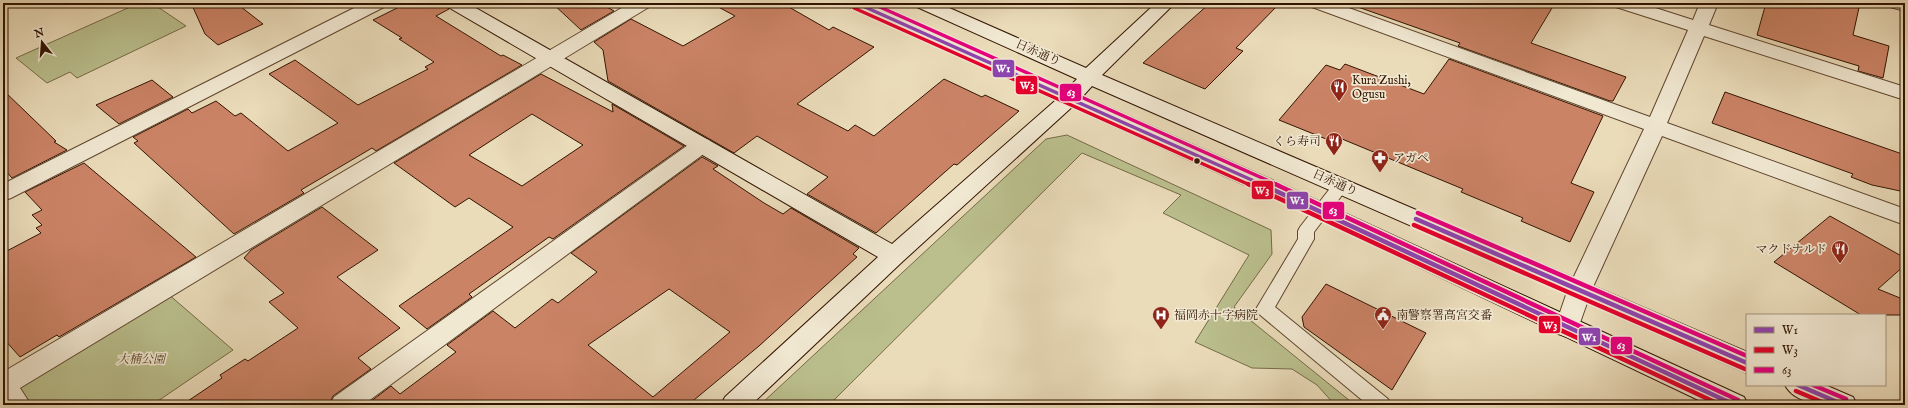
<svg xmlns="http://www.w3.org/2000/svg" width="1908" height="408" font-family="'IM FELL English','Noto Serif JP',serif">
<style>
.green{fill:#babf8d;stroke:#766a46}
.building{fill:#cb8366;stroke:#321400;fill-rule:evenodd}
.lines{fill:none;stroke-linecap:round;stroke-linejoin:round}
.lane-casing{stroke:#60462e;stroke-width:2}
.street-casing{stroke:#60462e;stroke-width:2}
.secondary-casing{stroke:#321400;stroke-width:2}
.lane{fill:#f1e8d2;fill-rule:evenodd}
.street{fill:#f1e8d2;fill-rule:evenodd}
.secondary{fill:#f1e8d2;fill-rule:evenodd}
.bus-1-far1-casing{stroke:#f1e8d2;stroke-width:6}
.bus-1-casing{stroke:#f1e8d2;stroke-width:8}
.bus-2-far1-casing{stroke:#f1e8d2;stroke-width:6}
.bus-2-casing{stroke:#f1e8d2;stroke-width:8}
.bus-3-far1-casing{stroke:#f1e8d2;stroke-width:6}
.bus-3-casing{stroke:#f1e8d2;stroke-width:8}
.bus-1-far1{stroke:#8e44ad;stroke-width:3.5}
.bus-1{stroke:#8e44ad;stroke-width:4.5}
.bus-2-far1{stroke:#e4002b;stroke-width:3.5}
.bus-2{stroke:#e4002b;stroke-width:4.5}
.bus-3-far1{stroke:#e5007d;stroke-width:3.5}
.bus-3{stroke:#e5007d;stroke-width:4.5}
.bus-dot{fill:#321400;stroke:#f1e8d2;stroke-width:1.5}
.labels{text-anchor:middle;dominant-baseline:central;stroke-width:3.5;stroke-linejoin:round;paint-order:stroke}
.street-label{font-size:12px;fill:#321400;stroke:#f1e8d2}
.poi-label{font-size:12px;fill:#321400;stroke:#f1e8d2;text-anchor:start}
.park-label{font-size:12px;font-style:italic;fill:#5b472a;stroke:#f1e8d2}
.line-badge{stroke:#f1e8d2;stroke-width:1.5}
.badge-label{font-size:11px;text-anchor:middle;font-weight:bold;fill:#fff}
</style>
<rect width="100%" height="100%" fill="#eadbb9"/>
<filter id="stains"><feTurbulence type="fractalNoise" baseFrequency=".005" numOctaves="4"/><feColorMatrix values="0 0 0 0 .2 0 0 0 0 .09 0 0 0 0 .02 0 0 0 .5 -.17"/></filter>
<radialGradient id="worn" r=".72"><stop offset=".6" stop-color="#630" stop-opacity="0"/><stop offset="1" stop-color="#630" stop-opacity=".3"/></radialGradient>
<path class="green" d="M139,3h13l34,23 -109,52 -7,-6 -23,11 -31,-25z
M1067,135l204,95 1,24 -38,53 121,98h-20l-18,-20 -25,-16 -40,-1 -57,-26 54,-87 -86,-42 18,-18 -99,-42 -253,252h-69l286,-266z
M167,293l66,57 -81,55h-125l-18,-21z"/>
<path class="building" d="M191,3h45l27,21 -45,21 -13,-11z
M407,3h37l5,6 -13,7 65,40 2,-1 19,10 -146,86 -4,-3 -71,42 3,3 -70,41 -100,-91 4,-2 -5,-4 55,-28 4,4 24,-12 19,15 6,-3 47,38 50,-28 -69,-49 26,-14 63,45 70,-36 -3,-2 9,-5 -35,-23 3,-1 -29,-18z
M552,3h48l14,8 -33,19z
M711,3h71l47,27 4,-3 41,20 -77,57 51,27 7,-6 19,11 70,-57 38,18 3,-2 34,16 -62,54 -3,-1 -78,69 -69,-39 21,-17 -71,-41 -23,17 -126,-72 -5,-31 -9,-8 37,-23 52,27 52,-30z
M1210,3h70l-44,45 7,3 -38,38 -62,-26z
M1359,3h196l-24,40 95,34 -13,24h-3l-152,-55 2,-3 -102,-36z
M1766,3h94l-7,32 36,11 -6,32 -25,-7 1,-5 -102,-31z
M1449,59l154,57 -32,67 23,9 -24,50 -49,-21 2,-3 -62,-26 2,-3 -133,-55 -4,5 -47,-19 47,-55 14,5 5,-6 79,30z
M541,74l72,38 -1,-8 72,42 -131,93 -4,-2 -80,57 3,3 -45,32 -28,-23 114,-79 -44,-29 -14,9 -61,-44zM532,114l51,31 -61,41 -53,-31z
M152,80l21,17 -54,27 -23,-19z
M3,90l53,51 -2,1 13,8 -55,28 -9,-10z
M1725,92l180,63v37l-33,-7 -21,-8 2,-3 -141,-51z
M702,157l16,9 -5,3 51,34 19,11 8,-6 68,40 -6,6 4,3 -98,89 -71,59h-322l25,-19 9,8 56,-42 -9,-7 46,-34 22,17 37,-29 6,4 39,-31 -26,-19zM669,289l61,43 -77,65 -65,-52z
M84,163l112,94 -137,80 -2,-2 -37,22 -17,-19v-85l38,-20 -5,-5 6,-3 -10,-10 10,-5 -17,-18z
M322,207l56,43 -41,27 63,51 -42,30 13,11 -38,27 -4,9h-147l40,-27 -2,-3 25,-16 3,2 50,-33 -29,-26 15,-9 -40,-35 7,-8z
M1830,216l75,42v7l-27,24 27,11v15h-44l-87,-53z
M1326,284l100,49 -34,57 -88,-63 -2,-10z"/>
<g class="lines">
<defs>
<path id="lane" d="M1341,181l6,1 2,4 -35,46v7l-39,68 113,92 3,6h-23l-109,-91 -3,-5 42,-70v-8l2,-4 35,-45z"/>
<path id="street" d="M364,3h23l-3,4 -373,191 -8,3v-17z
M630,3h22l-3,4 -629,381 11,17h-28v-33z
M1309,3h26l315,114 38,-87 -72,-23 -3,-4h27l53,17 7,-17h18l-9,22 196,62v13l-201,-64 -37,87 238,86v16l-243,-89 -70,153 -16,45 -9,3 -9,-3 -3,-7 13,-38 76,-160 -332,-122z
M1887,3h18v8l-15,-4z
M702,138l7,2 3,5 -3,5 -346,255h-33l4,-8 361,-257z"/>
<path id="secondary" d="M445,3h22l425,241 164,-144 -206,-93 -3,-4h24l196,86 10,-10 -160,-72 -3,-4h24l148,65 70,-65h19l-73,72 645,277v21l-655,-287 -9,10 207,92 454,209 4,8h-39l-435,-207 -202,-91 -170,155 -151,143h-30l4,-8 153,-140 -430,-250z
M1785,385h40l28,12 4,8c-22,0 -60,3 -72,-20z"/>
</defs>
<use href="#lane" class="lane-casing"/>
<use href="#street" class="street-casing"/>
<use href="#secondary" class="secondary-casing"/>
<use href="#lane" class="lane"/>
<use href="#street" class="street"/>
<use href="#secondary" class="secondary"/>
<defs>
<path id="bus-1-far1" d="M856,3l407,182"/>
<path id="bus-1" d="M1261,184l474,221
M1416,219l331,144
M1798,385l46,20"/>
<path id="bus-2-far1" d="M854,8l396,177"/>
<path id="bus-2" d="M1248,184l473,221
M1414,225l331,144
M1796,391l33,14"/>
<path id="bus-3-far1" d="M871,3l407,182"/>
<path id="bus-3" d="M1275,184l463,216
M1418,213l329,143
M1813,385l33,14"/>
</defs>
<use href="#bus-1-far1" class="bus-1-far1-casing"/>
<use href="#bus-1" class="bus-1-casing"/>
<use href="#bus-2-far1" class="bus-2-far1-casing"/>
<use href="#bus-2" class="bus-2-casing"/>
<use href="#bus-3-far1" class="bus-3-far1-casing"/>
<use href="#bus-3" class="bus-3-casing"/>
<use href="#bus-1-far1" class="bus-1-far1"/>
<use href="#bus-1" class="bus-1"/>
<use href="#bus-2-far1" class="bus-2-far1"/>
<use href="#bus-2" class="bus-2"/>
<use href="#bus-3-far1" class="bus-3-far1"/>
<use href="#bus-3" class="bus-3"/>
</g>
<defs>
<symbol id="restaurant-pin" viewBox="-11 -11 22 30"><path d="M0 17L-7.5 6A9.5 9.5 0 1 1 7.5 6Z" fill="#8f2418" stroke="#f1e8d2"/><path d="M-5-6h1v4h1v-4h1v4h1v-4h1v5L-1.5 .5V6h-2V.5L-5-1ZM5-6V6H3V1.5H1.5Q1.5-4 5-6Z" fill="#fff"/></symbol>
<symbol id="pharmacy-pin" viewBox="-11 -11 22 30"><path d="M0 17L-7.5 6A9.5 9.5 0 1 1 7.5 6Z" fill="#8f2418" stroke="#f1e8d2"/><path d="M-2-6h4v4h4v4h-4v4h-4v-4h-4v-4h4Z" fill="#fff"/></symbol>
<symbol id="hospital-pin" viewBox="-11 -11 22 30"><path d="M0 17L-7.5 6A9.5 9.5 0 1 1 7.5 6Z" fill="#8f2418" stroke="#f1e8d2"/><path d="M-5-5h3v3.5h4V-5h3V5h-3V1.5h-4V5h-3Z" fill="#fff"/></symbol>
<symbol id="civic-pin" viewBox="-11 -11 22 30"><path d="M0 17L-7.5 6A9.5 9.5 0 1 1 7.5 6Z" fill="#8f2418" stroke="#f1e8d2"/><path d="M-.6-6.5H3V-4.5H.6V-3L4-1V1h2V6H-6V1h2V-1L-.6-3ZM-1.2 2.5V6h2.4V2.5Z" fill="#fff"/></symbol>
</defs>
<g fill-rule="evenodd">
<use href="#restaurant-pin" x="1329" y="77" width="20" height="27"/>
<use href="#restaurant-pin" x="1324" y="131" width="20" height="27"/>
<use href="#pharmacy-pin" x="1370" y="148" width="20" height="27"/>
<use href="#restaurant-pin" x="1830" y="239" width="20" height="27"/>
<use href="#hospital-pin" x="1151" y="305" width="20" height="27"/>
<use href="#civic-pin" x="1373" y="305" width="20" height="27"/>
</g>
<circle class="bus-dot" cx="1197" cy="161" r="3.5"/>
<g class="labels">
<g class="street-label">
<text transform="translate(1038 53) rotate(24)">日赤通り</text>
<text transform="translate(1335 183) rotate(24)">日赤通り</text>
</g>
<g class="poi-label">
<text x="1352" y="80">Kura Zushi,<tspan x="1352" dy="14">Ogusu</tspan></text>
<text x="1321" y="141" text-anchor="end">くら寿司</text>
<text x="1393" y="158">アガペ</text>
<text x="1827" y="249" text-anchor="end">マクドナルド</text>
<text x="1174" y="315">福岡赤十字病院</text>
<text x="1396" y="315">南警察署高宮交番</text>
</g>
<g class="park-label">
<text x="141" y="359">大楠公園</text>
</g>
</g>
<g class="line-badge">
<rect x="992" y="59" width="23" height="19" rx="4" fill="#8e44ad"/>
<rect x="1015" y="75" width="23" height="20" rx="4" fill="#e4002b"/>
<rect x="1059" y="83" width="23" height="19" rx="4" fill="#e5007d"/>
<rect x="1251" y="180" width="23" height="20" rx="4" fill="#e4002b"/>
<rect x="1286" y="191" width="23" height="19" rx="4" fill="#8e44ad"/>
<rect x="1322" y="201" width="23" height="19" rx="4" fill="#e5007d"/>
<rect x="1538" y="315" width="23" height="19" rx="4" fill="#e4002b"/>
<rect x="1578" y="327" width="23" height="19" rx="4" fill="#8e44ad"/>
<rect x="1610" y="336" width="23" height="19" rx="4" fill="#e5007d"/>
</g>
<g class="badge-label">
<text x="1003" y="72">W1</text>
<text x="1027" y="89">W3</text>
<text x="1071" y="96">63</text>
<text x="1262" y="194">W3</text>
<text x="1297" y="204">W1</text>
<text x="1333" y="214">63</text>
<text x="1550" y="329">W3</text>
<text x="1589" y="341">W1</text>
<text x="1621" y="349">63</text>
</g>
<rect width="1908" height="408" fill="none" stroke="#eadbb9" stroke-width="16"/>
<rect x="4" y="4" width="1900" height="400" fill="none" stroke="#321400" stroke-width="2"/>
<rect x="8" y="8" width="1892" height="392" fill="none" stroke="#321400"/>
<rect x="1746" y="314" width="140" height="72" fill="#f1e8d2" stroke="#a5937e"/>
<rect x="1754" y="327" width="20" height="6" fill="#8e44ad" stroke="#a5937e"/>
<text x="1782" y="334" font-size="12" fill="#321400">W1</text>
<rect x="1754" y="347" width="20" height="6" fill="#e4002b" stroke="#a5937e"/>
<text x="1782" y="354" font-size="12" fill="#321400">W3</text>
<rect x="1754" y="367" width="20" height="6" fill="#e5007d" stroke="#a5937e"/>
<text x="1782" y="374" font-size="12" fill="#321400">63</text>
<g transform="translate(42 42) rotate(343)" stroke="#f1e8d2" stroke-width="3" paint-order="stroke">
<path d="M0-3L7 15L0 10L-7 15Z" fill="#321400"/>
<text y="-6" font-size="11" font-weight="bold" text-anchor="middle" fill="#321400">N</text>
</g>
<rect width="100%" height="100%" filter="url(#stains)"/>
<rect width="100%" height="100%" fill="url(#worn)"/>
</svg>
